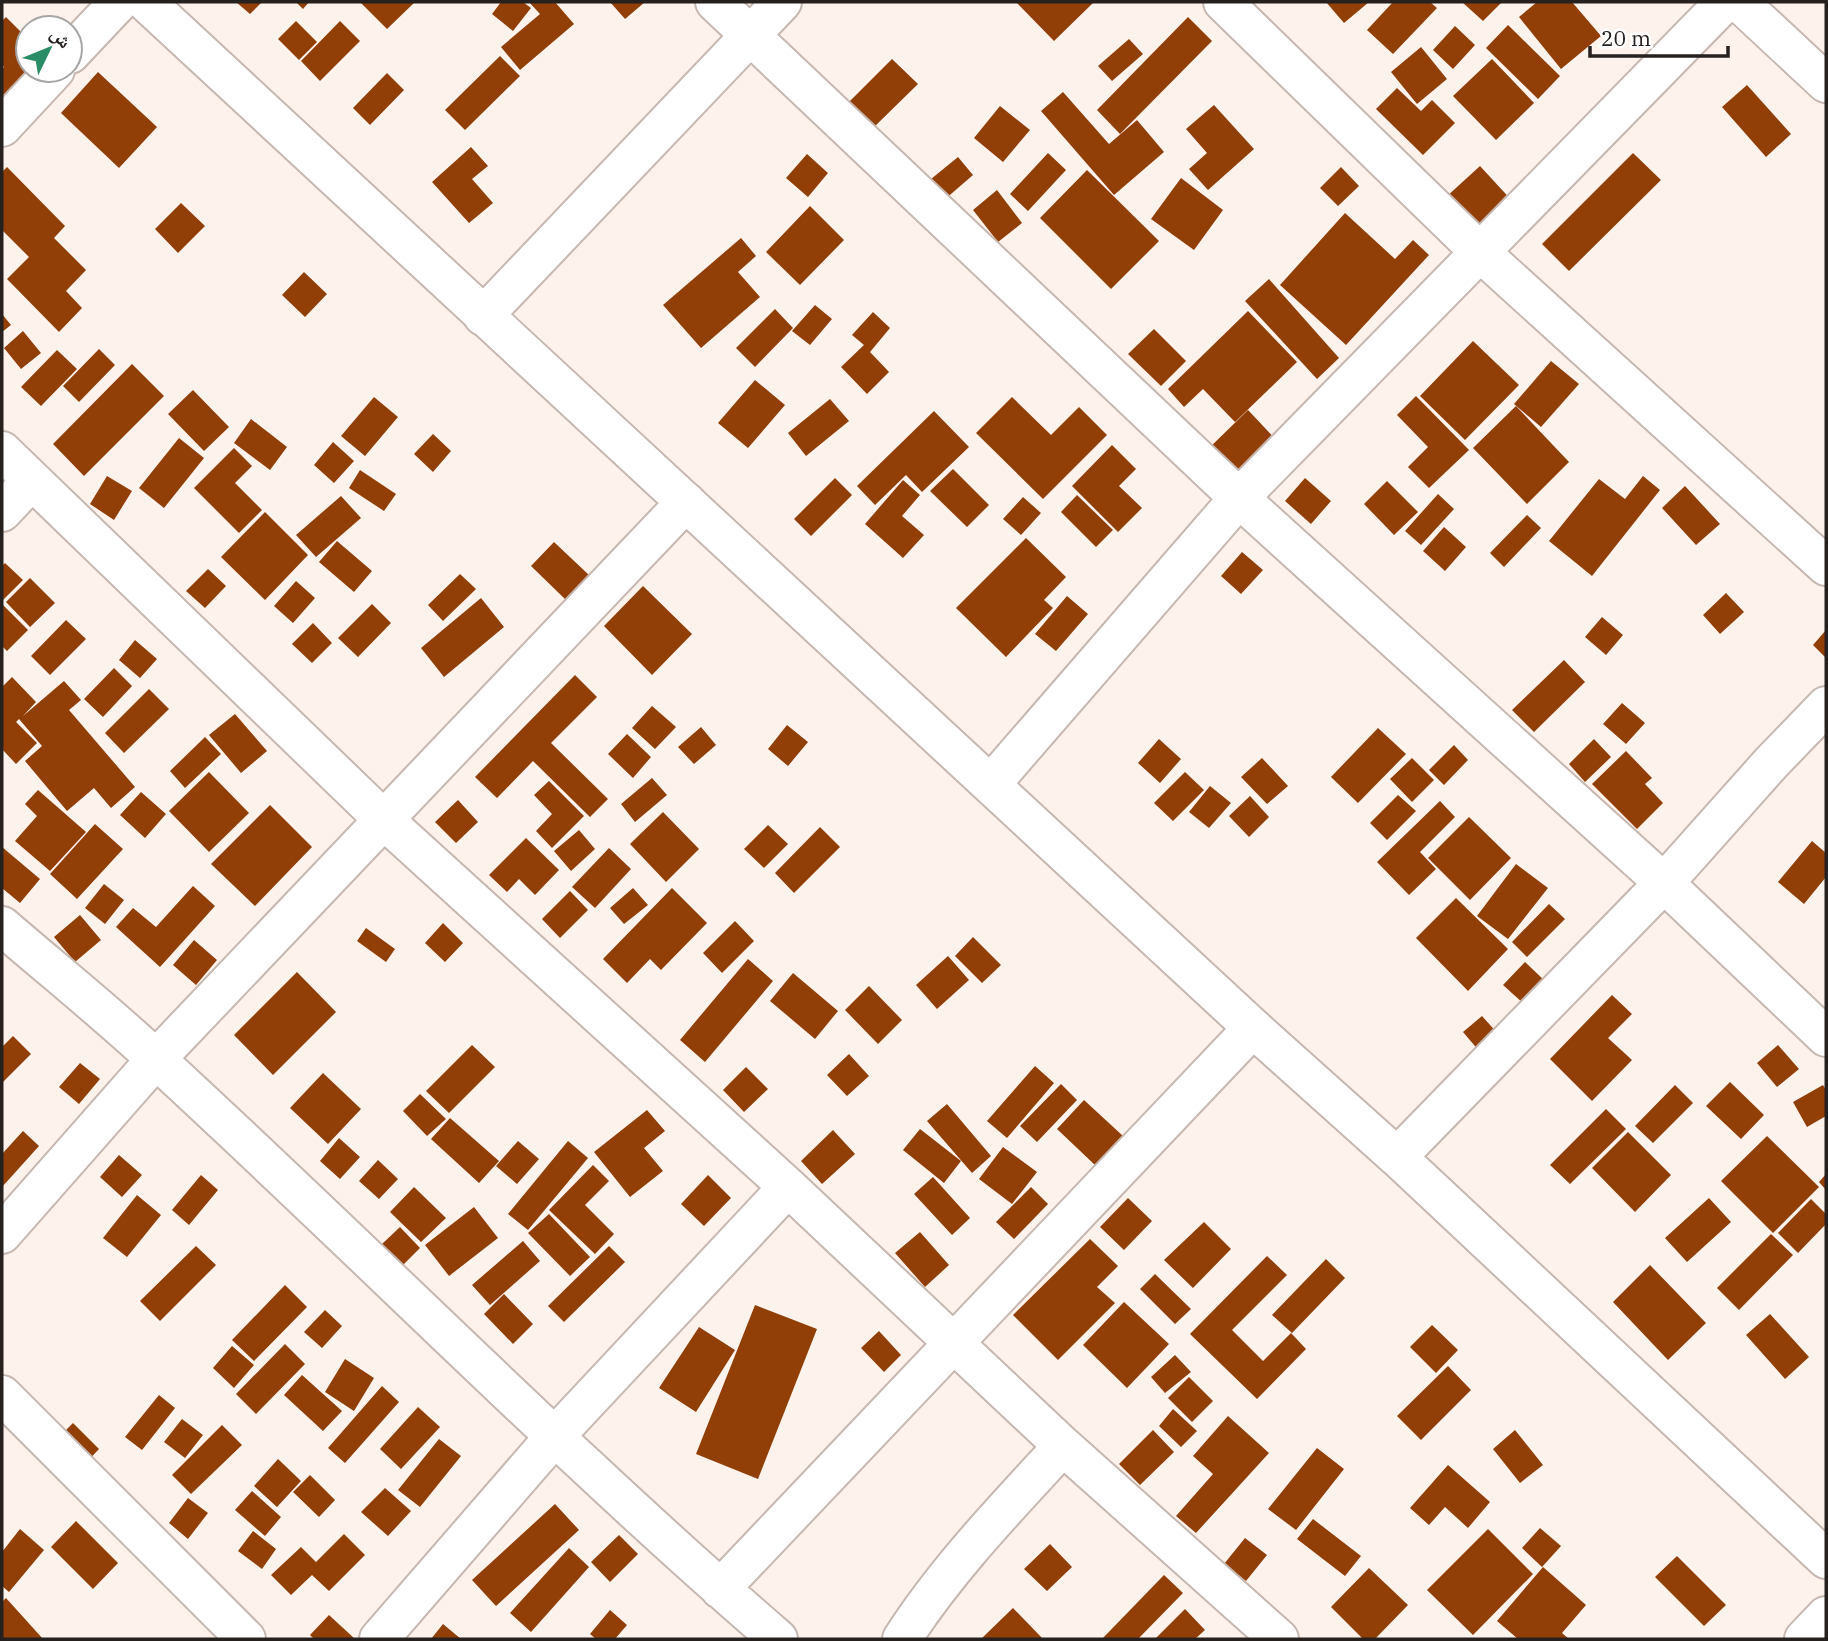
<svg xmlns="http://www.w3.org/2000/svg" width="1828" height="1641" font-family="'IBM Plex Serif','Noto Naskh Arabic',serif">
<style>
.building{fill:#913f07}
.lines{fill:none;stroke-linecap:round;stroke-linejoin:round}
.minor-casing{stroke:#c6b8b1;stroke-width:42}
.secondary-casing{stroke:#c6b8b1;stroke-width:42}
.minor{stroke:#fff;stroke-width:38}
.secondary{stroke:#fff;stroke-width:38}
</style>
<rect width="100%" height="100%" fill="#fef2ec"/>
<path class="building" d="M236,2h26l-12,12z
M296,2h13l-6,7z
M360,2h55l-28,27z
M501,2h22l8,6 -18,23 -21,-17z
M529,2h26l19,22 -54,46 -19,-23 39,-33z
M610,2h35l-20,17z
M1016,2h78l-40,39z
M1326,2h43l-25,21z
M1393,2h37l7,6 -44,46 -26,-24z
M1462,2h40l-19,19z
M1537,2h35l29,34 -40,33 -42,-52z
M6,17l22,22v31h18l-36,36 -8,-8v-28l2,-3 -2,-3v-43z
M1188,17l24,24 -92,93 -23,-24z
M296,21l21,21 -18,18 -21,-21z
M340,21l20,20 -40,40 -19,-20z
M1508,25l52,51 -22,23 -52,-51z
M1455,26l20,19 -22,24 -20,-19z
M1129,39l14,15 -31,27 -14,-15z
M1421,47l26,32 -30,25 -26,-32z
M500,56l20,20 -55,54 -20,-20z
M892,59l26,25 -46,45 -25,-25z
M1492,59l42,44 -38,37 -43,-44z
M98,72l59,55 -38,41 -58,-55z
M387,73l17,17 -34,35 -17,-17z
M1747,85l44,49 -25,23 -44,-50z
M1397,88l24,23 11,-11 23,23 -32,32 -47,-46z
M1063,92l46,52 28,-24 27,32 -50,43 -73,-84z
M1214,105l40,44 -46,41 -19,-21 18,-16 -21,-24z
M1000,106l30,24 -27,32 -29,-24z
M471,147l17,19 -16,13 21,24 -24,20 -37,-41z
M1048,153l18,17 -38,41 -18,-17z
M1633,153l28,27 -92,91 -27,-27z
M807,154l21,19 -20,24 -22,-19z
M958,157l15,18 -37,32 -16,-19z
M1480,166l35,38 -36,32 -34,-38z
M7,167l58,59 -11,12 32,32 -20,21 16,17 -23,24 -52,-53 22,-22 -27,-27v-58z
M1341,167l18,19 -21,20 -18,-18z
M1087,170l72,71 -48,48 -71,-71z
M1181,178l42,32 -29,40 -43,-31z
M997,190l25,33 -24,19 -25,-32z
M181,203l24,23 -27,27 -23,-24z
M810,206l34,34 -44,45 -34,-33z
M1345,213l50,46 18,-19 16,15 -83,90 -66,-60z
M741,238l15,18 -18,16 22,25 -59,51 -38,-43z
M304,272l23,22 -22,23 -23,-22z
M1269,279l70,79 -22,21 -72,-78z
M815,305l17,14 -22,26 -18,-14z
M775,309l18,19 -38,39 -19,-19z
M1248,311l49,51 -62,60 -32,-33 -19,18 -16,-18z
M873,312l17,16 -20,24 19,20 -22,22 -26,-27 23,-22 -12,-10z
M2,314l9,11 -9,7z
M1154,329l32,32 -25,25 -33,-32z
M23,331l18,22 -20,16 -17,-21z
M1473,341l46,44 -54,55 -45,-44z
M99,349l16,16 -36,37 -16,-16z
M57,350l20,19 -36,37 -20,-19z
M1551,361l28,23 -38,43 -27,-23z
M132,364l32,32 -80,80 -31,-32z
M755,380l30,25 -37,43 -30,-25z
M193,390l36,37 -25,24 -36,-37z
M1416,396l53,54 -40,38 -21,-21 20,-20 -31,-32z
M374,397l24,20 -33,39 -24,-20z
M1012,397l39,38 28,-28 28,28 -64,64 -67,-66z
M830,399l19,22 -43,35 -18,-23z
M1516,406l53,56 -42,42 -54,-56z
M1248,410l33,35 -44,43 -34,-34z
M934,411l35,36 -47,45 -16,-17 -31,30 -18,-19z
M251,419l36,28 -17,23 -36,-27z
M433,434l18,17 -18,21 -19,-18z
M179,438l25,20 -40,50 -25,-20z
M333,442l21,19 -20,22 -20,-18z
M1112,445l24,24 -17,17 23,22 -24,24 -46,-46z
M234,448l18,18 -17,17 27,27 -23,23 -45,-45z
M953,469l36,36 -22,22 -37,-36z
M360,470l36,24 -12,17 -35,-23z
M107,476l25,15 -18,29 -24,-16z
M1643,476l17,14 -68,86 -43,-35 50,-62 26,20z
M835,478l17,17 -41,41 -17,-17z
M1305,478l26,23 -20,23 -26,-23z
M903,480l17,15 -18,21 22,19 -21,23 -38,-34z
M1387,481l31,31 -24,23 -30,-31z
M1685,486l35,38 -24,21 -34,-37z
M1438,494l16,15 -33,36 -16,-14z
M1077,495l36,35 -17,17 -35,-35z
M341,496l20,22 -45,39 -20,-22z
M1023,497l18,16 -20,22 -18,-16z
M265,512l43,43 -43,45 -44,-43z
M1527,515l14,13 -37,39 -14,-14z
M1444,527l22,20 -21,24 -22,-20z
M1026,538l40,39 -22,23 9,8 -47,49 -50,-49z
M337,541l35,30 -18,21 -35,-30z
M554,542l36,34 -24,24 -35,-34z
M1242,552l21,18 -22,24 -20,-18z
M5,563l18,17 -21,21v-35z
M208,569l18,17 -21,22 -19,-17z
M460,574l16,15 -33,32 -15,-16z
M30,578l25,25 -25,24 -24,-25z
M296,581l19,17 -22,25 -19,-17z
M643,586l49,48 -40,41 -48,-49z
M1726,593l18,19 -24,22 -17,-19z
M1067,596l21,18 -32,37 -21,-17z
M481,598l23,29 -60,50 -23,-29z
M2,604l26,26 -21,21 -5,-5z
M372,604l19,19 -33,34 -20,-19z
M1602,617l21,18 -17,20 -21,-18z
M66,620l20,19 -36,36 -19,-19z
M313,623l19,20 -20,20 -20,-19z
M1826,630v28l-13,-13z
M135,640l22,19 -17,19 -21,-18z
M1564,660l21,22 -51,50 -22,-22z
M114,668l18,18 -29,31 -19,-18z
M575,675l22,22 -46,46 57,56 -18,18 -57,-56 -36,37 -22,-21z
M12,677l24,25 -13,14 41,-35 17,19 -12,10 66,77 -24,21 -17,-20 -27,23 -42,-50 17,-15 -23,-27 -3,3 21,21 -21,21 -14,-15v-62z
M149,689l20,20 -45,44 -19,-20z
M1622,703l23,20 -19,21 -23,-20z
M652,706l24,21 -21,22 -23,-21z
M235,714l32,37 -26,22 -32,-38z
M787,725l21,17 -20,24 -20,-17z
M701,727l15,18 -22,19 -16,-17z
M1378,728l28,26 -48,49 -27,-26z
M627,734l24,23 -18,21 -25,-24z
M205,737l16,17 -36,34 -15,-17z
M1159,739l22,20 -21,24 -22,-20z
M1594,739l17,18 -26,25 -16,-18z
M1454,745l14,15 -24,25 -15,-15z
M1626,751l26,27 -7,6 18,19 -26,26 -45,-45z
M1262,758l26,28 -21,18 -26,-27z
M1412,758l22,22 -22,22 -22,-23z
M209,772l40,41 -40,39 -40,-41z
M1185,772l19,18 -31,31 -19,-18z
M652,778l15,17 -32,27 -14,-18z
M549,781l35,35 -32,32 -16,-17 16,-17 -18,-19z
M1210,786l21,17 -22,25 -20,-16z
M38,790l48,42 -36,39 -35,-30 22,-25 -12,-12z
M141,792l25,22 -21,24 -25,-23z
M1398,795l18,16 -29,29 -17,-17z
M1250,796l19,21 -20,20 -20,-21z
M458,800l20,22 -22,21 -21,-21z
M1440,801l15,16 -35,35 16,17 -27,26 -32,-33z
M270,805l42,42 -57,59 -44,-42z
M663,812l36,37 -33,33 -36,-38z
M1469,817l42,41 -41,42 -42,-42z
M95,824l28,25 -46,50 -27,-25z
M768,825l20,19 -24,24 -20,-19z
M820,827l20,20 -46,46 -19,-20z
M579,830l16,19 -24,22 -17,-20z
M526,838l33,32 -24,25 -16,-16 -12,13 -18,-17z
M1812,841l14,12v24l-22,27 -26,-22z
M2,847l38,32 -20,24 -18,-15z
M609,848l22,21 -36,39 -23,-21z
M1516,864l32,24 -40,51 -31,-23z
M104,884l20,16 -19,24 -20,-16z
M193,886l22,20 -55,61 -44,-40 17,-19 23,19z
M633,888l15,17 -24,19 -14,-16z
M672,888l35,35 -46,47 -11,-11 -23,24 -24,-24z
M570,891l18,19 -28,28 -18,-19z
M1456,898l52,51 -40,42 -52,-53z
M1549,904l16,15 -38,38 -15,-15z
M80,915l21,25 -26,22 -21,-25z
M735,921l19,20 -32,32 -19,-20z
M443,923l20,20 -18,19 -20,-19z
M366,928l29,21 -9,13 -29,-21z
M973,937l28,28 -19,18 -27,-27z
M194,940l23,20 -21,25 -23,-20z
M948,956l21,24 -32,29 -21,-24z
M748,959l25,22 -68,81 -25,-22z
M1525,962l20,19 -21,23 -21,-19z
M297,972l39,40 -63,63 -39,-40z
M793,973l45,38 -23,28 -45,-38z
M869,986l33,34 -24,24 -33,-34z
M1612,995l20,19 -24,24 24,22 -40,41 -42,-42z
M1482,1016l17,19 -19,17 -17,-20z
M13,1036l18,18 -29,29v-36z
M472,1045l23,22 -46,46 -23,-22z
M1778,1045l21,24 -22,18 -20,-24z
M849,1054l20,22 -22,20 -20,-21z
M80,1063l20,16 -21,25 -20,-17z
M1035,1066l19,17 -47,55 -20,-17z
M746,1067l22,22 -24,23 -21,-22z
M323,1073l38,36 -33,35 -38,-36z
M1730,1082l34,33 -23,24 -35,-33z
M1061,1084l16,16 -40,42 -17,-16z
M1675,1085l18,18 -40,40 -18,-17z
M1823,1085l3,5v26l-19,11 -14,-25z
M420,1094l26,25 -19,17 -24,-25z
M1084,1100l39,36 -27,30 -39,-37z
M947,1104l44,52 -19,17 -45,-52z
M1606,1109l20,20 -56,55 -20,-19z
M647,1110l18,21 -21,17 19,23 -33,26 -36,-45z
M450,1118l49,43 -20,22 -48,-44z
M920,1129l41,32 -17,22 -41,-33z
M833,1130l22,24 -33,30 -21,-23z
M23,1131l16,15 -37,41v-33z
M1628,1132l43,43 -36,37 -43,-44z
M1767,1136l52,51 -46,46 -52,-52z
M339,1138l21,19 -20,22 -20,-18z
M518,1141l21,18 -22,25 -21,-18z
M568,1141l20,17 -60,72 -20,-16z
M1003,1147l34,25 -25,32 -33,-25z
M119,1155l23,20 -20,22 -22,-20z
M378,1160l20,19 -19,20 -20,-18z
M593,1165l16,16 -24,24 29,29 -19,20 -46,-44z
M1826,1174v16l-7,-8z
M201,1175l17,15 -29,35 -17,-15z
M708,1175l23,23 -27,28 -23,-22z
M933,1177l37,41 -18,17 -38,-41z
M414,1187l32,31 -25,24 -31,-30z
M1031,1187l17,17 -34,35 -18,-17z
M137,1195l24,20 -34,42 -24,-19z
M1128,1198l24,23 -28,29 -24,-23z
M1709,1198l22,24 -44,40 -22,-24z
M1811,1199l15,15v10l-28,29 -20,-20z
M474,1207l24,31 -49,38 -24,-31z
M549,1214l41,43 -20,19 -42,-43z
M1204,1222l27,27 -38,39 -29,-28z
M400,1227l20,21 -17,17 -21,-21z
M920,1232l29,33 -24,22 -30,-34z
M1771,1234l22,21 -54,55 -22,-22z
M1090,1239l28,27 -21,21 18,16 -57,57 -45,-45z
M523,1241l17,20 -50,44 -18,-20z
M196,1246l20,19 -56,56 -20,-20z
M609,1246l16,16 -61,60 -16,-16z
M1267,1256l20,19 -55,55 31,31 28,-28 15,16 -49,50 -67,-65z
M1326,1259l19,19 -53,55 -20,-18z
M1650,1265l56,58 -38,37 -55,-58z
M1155,1274l36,35 -16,15 -35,-35z
M285,1285l22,22 -53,54 -22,-21z
M504,1294l29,30 -20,20 -29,-30z
M1124,1302l45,42 -42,44 -44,-43z
M755,1305l62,24 -59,150 -62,-25z
M325,1310l17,16 -20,22 -18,-16z
M1770,1314l39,43 -24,22 -39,-44z
M1432,1325l26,25 -22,23 -26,-26z
M699,1327l36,23 -39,62 -37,-24z
M879,1331l22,24 -17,17 -23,-24z
M285,1344l20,20 -49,50 -20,-20z
M232,1346l22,19 -20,23 -21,-20z
M1175,1355l16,17 -26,21 -14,-16z
M345,1359l29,19 -20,33 -29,-19z
M1448,1366l23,24 -50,50 -24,-24z
M302,1375l40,36 -19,20 -39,-36z
M1189,1377l24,24 -21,21 -24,-24z
M382,1386l17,16 -54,61 -17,-15z
M159,1395l16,13 -33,42 -17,-13z
M418,1407l22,20 -39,42 -21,-20z
M1173,1409l24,22 -16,16 -22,-21z
M1228,1416l41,37 -73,80 -20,-17 37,-42 -20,-18z
M182,1419l21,16 -18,23 -21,-16z
M73,1423l26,26 -18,19 -27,-26z
M222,1425l20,20 -51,49 -19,-19z
M1153,1430l21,22 -34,33 -21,-21z
M1515,1430l28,35 -23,18 -27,-34z
M439,1439l22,17 -41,51 -22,-17z
M1317,1448l27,21 -48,61 -28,-21z
M278,1459l23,22 -24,26 -23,-21z
M1448,1465l42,37 -22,26 -23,-21 -16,18 -19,-17z
M310,1475l25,25 -16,17 -26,-25z
M385,1488l26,23 -23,25 -27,-24z
M252,1491l29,26 -16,19 -30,-26z
M188,1498l20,15 -20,26 -19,-16z
M555,1504l24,26 -83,76 -24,-26z
M1313,1519l48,37 -16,20 -48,-37z
M76,1521l42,42 -25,26 -42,-42z
M1540,1528l21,18 -19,21 -20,-19z
M20,1529l24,21 -35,42 -7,-6v-34z
M1488,1529l45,45 -60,61 -46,-45z
M253,1531l23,18 -14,20 -24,-18z
M344,1534l21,21 -36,36 -17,-16 -21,20 -20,-20 30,-28 15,15z
M619,1535l19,19 -28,28 -19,-20z
M1245,1538l22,17 -21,26 -22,-17z
M1050,1544l22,23 -25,24 -23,-22z
M569,1548l20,19 -58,65 -21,-19z
M1677,1556l49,49 -22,21 -49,-49z
M1543,1567l43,38 -24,28 7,6h-51l-21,-18z
M1369,1568l39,37 -33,34h-12l-32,-32z
M1164,1575l19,18 -45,46h-36z
M6,1598l37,41h-41v-37z
M1013,1608l30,31h-62z
M1185,1609l20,21 -10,9h-40z
M610,1610l17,15 -12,14h-19l-6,-5z
M329,1615l26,24h-41l-4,-4z
M443,1624l18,15h-30z"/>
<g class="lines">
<defs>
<path id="minor" d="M715,2l524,496 425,385 162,154
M1223,2l257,250 346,314
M1739,2l87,81
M70,54l49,-52
M2,127l53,-57
M483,316l299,-314
M2,451l381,368 405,368 275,259 216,193
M2,512l30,-32
M991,784l248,-286 486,-496
M2,926c52,45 106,88 156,135 208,191 406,393 620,578
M1397,1157l267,-274 107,-120 55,-57
M2,1234l154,-175 530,-557
M2,1395l244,244
M720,1589l533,-561
M379,1639l176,-203 233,-249
M902,1639c45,-70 104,-131 161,-193
M1804,1639l22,-23"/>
<path id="secondary" d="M146,2l1107,1026 144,129 429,402"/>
</defs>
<use href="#minor" class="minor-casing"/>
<use href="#secondary" class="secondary-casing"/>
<use href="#minor" class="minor"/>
<use href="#secondary" class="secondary"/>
</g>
<rect width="1828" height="1641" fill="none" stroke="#26201e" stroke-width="7"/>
<g transform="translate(49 49) rotate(47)"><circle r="33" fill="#ffffff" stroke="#a8a6a5" stroke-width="2"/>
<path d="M0-5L12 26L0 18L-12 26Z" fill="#2a8c66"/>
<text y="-10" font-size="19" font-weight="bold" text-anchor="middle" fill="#26201e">ش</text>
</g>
<path d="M1590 46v10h138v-10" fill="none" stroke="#26201e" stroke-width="3.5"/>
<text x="1601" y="46" font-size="21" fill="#26201e" stroke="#ffffff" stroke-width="5" paint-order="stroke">20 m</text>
</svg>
